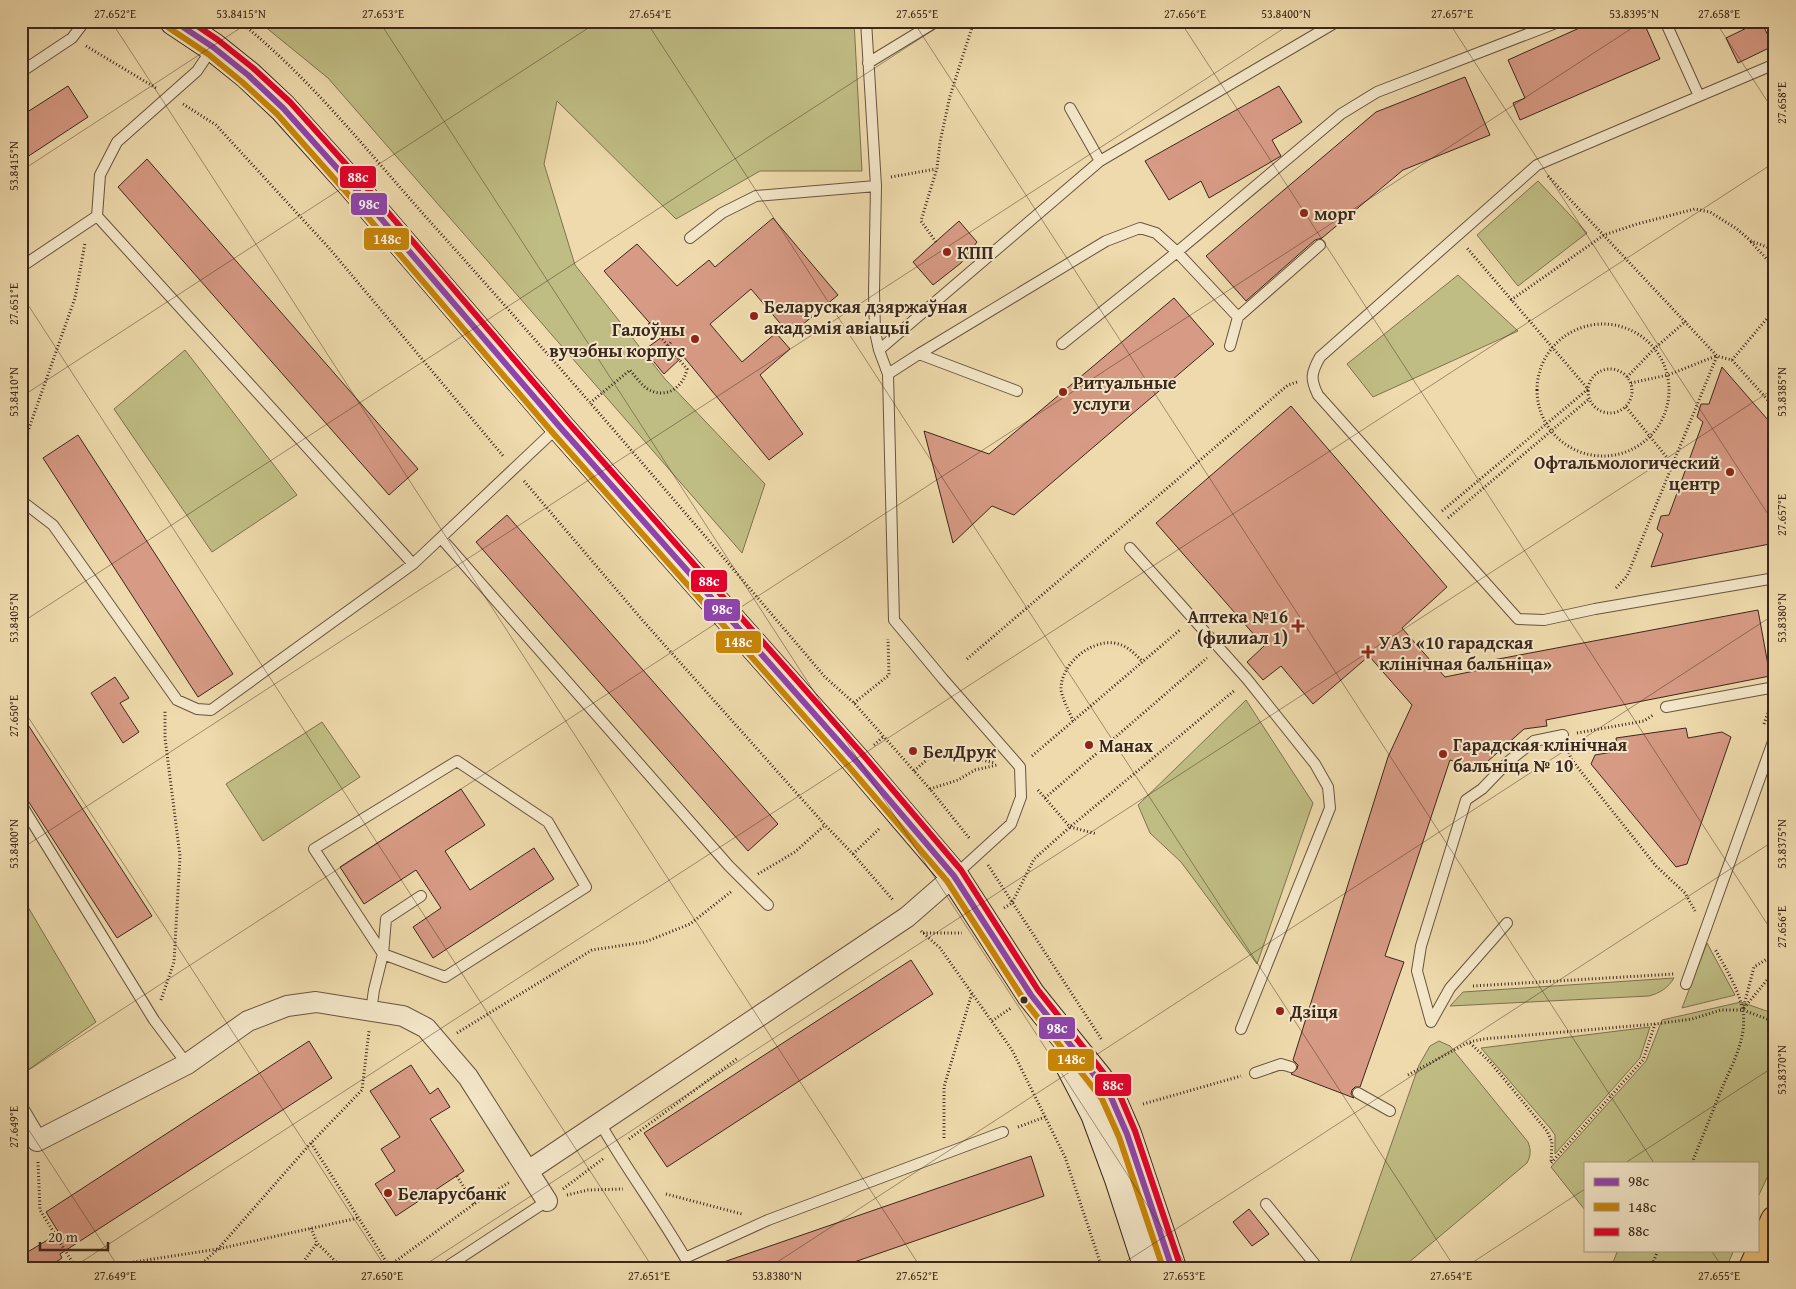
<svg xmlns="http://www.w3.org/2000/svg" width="1796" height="1289" font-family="'Gentium Book Plus',serif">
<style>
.green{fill:#c0bd84;stroke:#7e7250}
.building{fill:#d79a84;stroke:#3c271b}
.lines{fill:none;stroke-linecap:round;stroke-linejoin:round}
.lane-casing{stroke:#68543f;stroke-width:12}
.street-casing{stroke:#68543f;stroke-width:22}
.secondary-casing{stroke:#3c271b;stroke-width:30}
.highway-casing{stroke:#3c271b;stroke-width:30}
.path{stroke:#3c271b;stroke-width:3;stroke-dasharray:1 2.5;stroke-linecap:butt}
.lane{stroke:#f4e7c9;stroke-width:10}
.street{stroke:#f4e7c9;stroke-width:20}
.secondary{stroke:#f4e7c9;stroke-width:28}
.highway{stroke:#e7bd76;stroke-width:28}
.bus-1-casing{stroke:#f4e7c9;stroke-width:10}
.bus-2-casing{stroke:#f4e7c9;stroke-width:10}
.bus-3-casing{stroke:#f4e7c9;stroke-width:10}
.bus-1{stroke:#8e44ad;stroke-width:6}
.bus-2{stroke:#c88607;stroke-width:6}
.bus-3{stroke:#e4002b;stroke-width:6}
.ticks{fill:none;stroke:#3c271b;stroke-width:1;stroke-opacity:0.45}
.poi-dot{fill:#8f2418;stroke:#f4e7c9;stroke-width:2}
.bus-dot{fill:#3c271b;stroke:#f4e7c9;stroke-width:2}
.labels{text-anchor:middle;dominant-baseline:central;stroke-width:4;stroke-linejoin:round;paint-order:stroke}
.poi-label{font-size:18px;font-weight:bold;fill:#3c271b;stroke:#f4e7c9;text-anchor:start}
.line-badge{stroke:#f4e7c9;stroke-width:2}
.badge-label{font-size:14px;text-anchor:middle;font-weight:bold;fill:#fff}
.neatline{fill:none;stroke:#3c271b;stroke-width:2}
.ticks-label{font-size:12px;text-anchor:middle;fill:#3c271b}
</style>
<rect width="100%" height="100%" fill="#eedaac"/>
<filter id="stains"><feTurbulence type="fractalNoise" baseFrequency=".004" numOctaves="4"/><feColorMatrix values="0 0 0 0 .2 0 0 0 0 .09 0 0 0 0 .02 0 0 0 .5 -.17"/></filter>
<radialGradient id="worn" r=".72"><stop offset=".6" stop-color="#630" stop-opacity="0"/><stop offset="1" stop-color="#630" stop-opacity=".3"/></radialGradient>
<path class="green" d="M258,21h596l8,150h-102l-84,48 -119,-118 -13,63 31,101 90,114 100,105 -23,69 -414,-475z
M1538,181l49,52 -69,53 -41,-51z
M1458,275l60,56 -145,66 -26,-33z
M185,350l112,145 -85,57 -98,-143z
M1246,700l67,103 -56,161 -76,-102 -31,-29 -12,-28z
M322,722l38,55 -97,64 -37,-57z
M28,907l68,115 -68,48 -7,-13v-147z
M1707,943l28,52 -53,13z
M1674,978c-6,10 -14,15 -25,18l-199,10 13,-14z
M1741,1002l34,12v142l-2,9 -16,34v-36h-172v47l-34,-43 95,-106 16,-41z
M1650,1027l-10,31 -85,96v-19l-5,-7 -69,-80z
M1439,1041l11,5 78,96c3,8 3,13 -1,21l-125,105h-54l71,-203 11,-19z
M1616,1250h118l-8,18h-115l6,-16z"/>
<path class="building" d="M1595,21h48l17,38 -140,61 -7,-17 12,-5 -17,-38z
M1761,21l12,25 -35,17 -12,-25z
M1465,77l25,58 -87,35 -81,68 -7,2 -69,61 -40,-45 170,-144z
M68,86l20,31 -67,44v-45z
M1279,86l23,36 -30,18 9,16 -72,42 -8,-17 -32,19 -24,-39z
M147,159l271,310 -29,26 -271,-308z
M773,218l65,77 -48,40 -39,-46 -41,35 32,38 34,-29 14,16 -30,26 43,59 -34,26 -86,-104 -19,18 -20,-24 18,-13 -58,-66 33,-27 40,42 32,-26 6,7z
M959,221l18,21 -16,21 -28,22 -20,-23z
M1174,298l40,46 -200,171 -22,-9 -39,37 -29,-112 65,23z
M1722,367l53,61v115l-124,24 12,-33 -6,-5 4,-13 8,-1 34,-93 -6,-5 4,-13h8z
M1291,406l156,181 -45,41 43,49 49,-10 -1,-7 265,-50 12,66 -224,44 1,6 -23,3 -46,41 -28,-10 -65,196 19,6 -44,125h-5l-3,3 -1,4 3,4 -63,-24 6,-5 1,-4 -5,-5 95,-303 24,-52 -43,-49 -56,48 -32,-38 -18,14 -16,-18 17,-16 -108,-123z
M78,435l155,239 -35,23 -155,-239z
M507,515l271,309 -30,27 -272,-309z
M115,677l14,21 -9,5 19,29 -16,11 -32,-50z
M21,714l131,202 -35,22 -96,-148z
M1686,728l2,10 34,-6 9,5 -44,127 -11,3 -85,-103 4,-9 23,-4 -2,-13z
M461,789l24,36 -40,26 25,39 64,-42 20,31 -121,79 -20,-31 28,-19 -25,-38 -52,34 -24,-37z
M911,960l22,34 -266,173 -23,-34z
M309,1041l23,37 -272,176 2,4 -15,10h-26v-12l38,-23 -13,-21z
M411,1065l19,29 8,-6 12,19 -20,12 34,52 -68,45 -21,-32 20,-13 -14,-22 19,-12 -30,-46z
M1031,1156l13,40 -207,72h-121l-1,-3z
M1249,1209l20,25 -17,12 -19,-24z"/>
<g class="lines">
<defs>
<path id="lane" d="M866,21l10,165 -2,106 1,40 4,18 9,24 6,246 49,59 77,88 1,30 -10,27 -57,52
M1665,21l34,75
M213,47l-16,24 -80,71 -17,33 -3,41 316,348
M868,63l69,-42
M1775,64l-238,101 -217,192c-9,16 -10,22 -2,38l200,224 26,1 51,-11 180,-31
M21,72l51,-34 13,-17
M1070,108l30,53
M690,238l32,-25 34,-17 120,-10
M21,267l76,-51
M1062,344l115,-92 164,-138 36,-22 184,-71
M1230,346l8,-29 82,-72
M879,350l221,-189 238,-140
M919,354l98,37
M888,374l31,-20 187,-113 34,-13 16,5 21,19 61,65
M21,502h2l30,23 124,175 20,9 14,1 202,-146 145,-137
M441,538l288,328 39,39
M1130,548l117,131 68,85 13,23 2,21 -89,221
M1666,707l109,-20
M457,761l91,61 38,65 -141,90 -62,-23 -69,-105z
M21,804l133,216 33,44
M1686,984l89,-248
M371,1011l3,-21 9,-36 3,-35 35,-23
M1431,1022l-14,-51 4,-25 45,-146 16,-11 27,-28 25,-20 29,-6
M1431,1022l19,-34 57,-65
M1255,1073l26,-9 10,3
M1358,1093l32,18
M600,1123c28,49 63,95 91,145
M1266,1204l52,64
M685,1258l83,-38 235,-88
M445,1268l102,-67"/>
<path id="street" d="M21,1114l16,27 150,-77 61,-43 39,-15 29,-4 87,14 23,12 42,49 79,124
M528,1171l379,-254 47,-41"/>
<path id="secondary" d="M174,21l39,26 35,28 35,33 71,79 205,239 298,336 97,114 77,119 67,83 12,17 17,39 45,134
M1066,1058l29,56 24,65 29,89"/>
<path id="highway" d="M1753,1268l22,-48"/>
</defs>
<use href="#lane" class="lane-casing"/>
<use href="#street" class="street-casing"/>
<use href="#secondary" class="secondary-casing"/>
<use href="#highway" class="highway-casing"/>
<path class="path" d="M42,21l15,8
M239,21c74,59 132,135 195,205 133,148 262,299 391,451l29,26 76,86 40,50
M86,46l70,42
M183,104l33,21 113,123 175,209
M1548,176l169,180 15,4 43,48
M891,177l45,-8
M936,242l-15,-21 16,-53 3,-26 10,-46 24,-75
M1751,242l24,26
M1511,300l93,-65 33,-11 58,-15 15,3 27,17 14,12 24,9
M1537 390a66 66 0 1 1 132 0a66 66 0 1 1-132 0Z
M668,346l3,-4
M1732,360l43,-51
M1588 391a22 22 0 1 1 44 0a22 22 0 1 1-44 0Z
M1627,377l28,-29 31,-27
M1631,383l37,-8 48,-19
M590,403l40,-33c5,6 10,13 16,18 18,12 37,1 41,-19l-38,-46
M1626,407l47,58
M524,481l120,141 181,203 28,29 40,46
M23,487l-1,-39 53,-150 10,-55
M1442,511l146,-122 -121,-141
M1448,518l141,-119
M1616,588l11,-12 90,-220
M967,659l321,-274 9,-3
M854,703l35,-28 -1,-36
M1073,721c-3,-8 -12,-25 -12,-32 0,-25 29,-49 53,-46 13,2 20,10 29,19
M1764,724l7,-20
M1577,733l67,-12 9,-6
M874,745l9,-8
M1568,749l3,10 85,107 29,27 10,18
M1032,756l149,-127
M914,771l24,-21 57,13
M930,789l28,-9 17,-10 22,-5
M1038,790l32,37 27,7
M1045,798l162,-140
M853,854l27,-26
M988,865l114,175
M758,874l37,-22 30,-27
M1004,908l8,-5 22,-44 36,-32 165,-137
M921,931l19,17 72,102 53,107 37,111
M923,933h39
M1473,986l201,-12
M161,1000l13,-38 6,-106 -15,-118v-28
M1744,1008l28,-34 3,2
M1743,1009l11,-42 21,-13
M992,1021l19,-13
M457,1033l135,-83 53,-8 45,-18 42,-33
M1470,1043l20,19 57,69 5,11 -1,21 92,-103 12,-36
M1408,1075l61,-33 14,-3 172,-15 37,-5 29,-9h22l32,12
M1143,1104l98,-28
M1018,1127l27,-10
M944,1138v-51l28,-94
M629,1139l109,-81
M311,1143l78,123 85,-62 36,-22
M38,1162l2,48 36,58
M1692,1163c10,-25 20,-50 30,-75 10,-23 25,-50 21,-76 -4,-23 -17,-43 -28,-63
M457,1176l17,28
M563,1189l41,-31
M666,1194l76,20
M567,1195l21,-5 35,-1
M311,1228l6,15 25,25
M95,1268l123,-19 140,-31
M197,1268l21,-19 93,-106 51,-53 7,-59
M299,1268l18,-25
M1651,1268l7,-18"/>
<use href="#lane" class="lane"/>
<use href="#street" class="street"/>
<use href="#secondary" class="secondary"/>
<use href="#highway" class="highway"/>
<defs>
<path id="bus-1" d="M174,21l39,26 35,28 35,33 71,79 205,239 298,336 97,114 77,119 79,100 17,39 45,134"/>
<path id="bus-2" d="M169,28l39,26 34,28 35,32 70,79 205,239 298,336 97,113 77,119 78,99 17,38 44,131"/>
<path id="bus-3" d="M190,21l28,19 35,28 37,34 71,79 205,239 298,336 97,114 77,120 80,101 17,40 45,134"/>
</defs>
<use href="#bus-1" class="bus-1-casing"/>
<use href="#bus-2" class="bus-2-casing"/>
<use href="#bus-3" class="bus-3-casing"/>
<use href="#bus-1" class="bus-1"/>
<use href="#bus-2" class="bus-2"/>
<use href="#bus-3" class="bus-3"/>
</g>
<path class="ticks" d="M111,21l810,1247M379,21l809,1247M646,21l809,1247M913,21l741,1142M1180,21l595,915M1448,21l327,504M1715,21l60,92M21,171l230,-150M21,294l632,974M21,397l578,-376M21,623l926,-602M21,706l365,562M21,849l1274,-828M21,1075l1622,-1054M21,1118l98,150M1625,1163l150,-97M1711,1250l12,18M72,1268l1703,-1106M420,1268l1355,-880M768,1268l1007,-654M1116,1268l659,-428M1464,1268l121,-79"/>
<g class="poi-dot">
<circle cx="1304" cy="213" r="5"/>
<circle cx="947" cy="252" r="5"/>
<circle cx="754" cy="316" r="5"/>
<circle cx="695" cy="339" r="5"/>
<circle cx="1063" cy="392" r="5"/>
<circle cx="1730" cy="472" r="5"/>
<path d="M1295.5 618.5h5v5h5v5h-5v5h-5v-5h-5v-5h5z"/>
<path d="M1365.5 644.5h5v5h5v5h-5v5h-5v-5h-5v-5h5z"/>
<circle cx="1089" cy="745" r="5"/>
<circle cx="913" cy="751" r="5"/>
<circle cx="1443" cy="754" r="5"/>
<circle cx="1280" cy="1011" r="5"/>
<circle cx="388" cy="1193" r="5"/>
</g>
<circle class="bus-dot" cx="1024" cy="1000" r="4.5"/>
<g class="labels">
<g class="poi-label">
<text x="1314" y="213">морг</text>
<text x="957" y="252">КПП</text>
<text x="764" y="306">Беларуская дзяржаўная<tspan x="764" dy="21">акадэмія авіацыі</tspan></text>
<text x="685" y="329" text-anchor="end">Галоўны<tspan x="685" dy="21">вучэбны корпус</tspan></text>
<text x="1073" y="382">Ритуальные<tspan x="1073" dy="21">услуги</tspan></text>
<text x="1720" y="462" text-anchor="end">Офтальмологический<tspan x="1720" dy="21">центр</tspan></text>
<text x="1288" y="616" text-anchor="end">Аптека №16<tspan x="1288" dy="21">(филиал 1)</tspan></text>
<text x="1379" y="642">УАЗ «10 гарадская<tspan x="1379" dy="21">клінічная бальніца»</tspan></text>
<text x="1453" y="744">Гарадская клінічная<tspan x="1453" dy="21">бальніца № 10</tspan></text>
<text x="1099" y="745">Манах</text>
<text x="923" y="751">БелДрук</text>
<text x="1290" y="1011">Дзіця</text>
<text x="398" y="1193">Беларусбанк</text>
</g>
</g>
<g class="line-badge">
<rect x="339" y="165" width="38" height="24" rx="5" fill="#e4002b"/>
<rect x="350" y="192" width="38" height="24" rx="5" fill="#8e44ad"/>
<rect x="363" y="227" width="47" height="24" rx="5" fill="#c88607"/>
<rect x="690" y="569" width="38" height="24" rx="5" fill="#e4002b"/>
<rect x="703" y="598" width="38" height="24" rx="5" fill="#8e44ad"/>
<rect x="715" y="630" width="47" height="24" rx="5" fill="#c88607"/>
<rect x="1038" y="1016" width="38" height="24" rx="5" fill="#8e44ad"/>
<rect x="1047" y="1048" width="48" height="24" rx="5" fill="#c88607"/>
<rect x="1094" y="1073" width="38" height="24" rx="5" fill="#e4002b"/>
</g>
<g class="badge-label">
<text x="358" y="182">88с</text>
<text x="369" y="209">98с</text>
<text x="387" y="244">148с</text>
<text x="709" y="586">88с</text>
<text x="722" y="614">98с</text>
<text x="738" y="647">148с</text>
<text x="1057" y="1033">98с</text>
<text x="1071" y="1064">148с</text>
<text x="1113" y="1090">88с</text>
</g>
<rect width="1796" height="1289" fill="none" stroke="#eedaac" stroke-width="55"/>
<rect x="1584" y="1162" width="175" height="90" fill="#f4e7c9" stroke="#aa9a83"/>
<rect x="1594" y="1178" width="25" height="8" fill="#8e44ad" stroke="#aa9a83"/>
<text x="1628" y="1186" font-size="15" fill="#3c271b">98с</text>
<rect x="1594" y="1203" width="25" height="8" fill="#c88607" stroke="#aa9a83"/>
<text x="1628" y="1212" font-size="15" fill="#3c271b">148с</text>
<rect x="1594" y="1228" width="25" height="8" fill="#e4002b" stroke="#aa9a83"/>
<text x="1628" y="1236" font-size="15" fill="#3c271b">88с</text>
<path d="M40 1242v8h68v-8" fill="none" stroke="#3c271b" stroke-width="2.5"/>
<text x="48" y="1242" font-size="15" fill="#3c271b" stroke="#f4e7c9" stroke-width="4" paint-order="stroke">20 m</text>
<rect x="28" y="28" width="1740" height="1234" class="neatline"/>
<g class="ticks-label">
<text x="115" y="18">27.652°E</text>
<text x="241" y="18">53.8415°N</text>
<text x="383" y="18">27.653°E</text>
<text x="650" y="18">27.654°E</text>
<text x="917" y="18">27.655°E</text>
<text x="1185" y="18">27.656°E</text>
<text x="1286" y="18">53.8400°N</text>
<text x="1452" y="18">27.657°E</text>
<text x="1634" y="18">53.8395°N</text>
<text x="1719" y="18">27.658°E</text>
<text transform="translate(1782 103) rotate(-90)" y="4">27.658°E</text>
<text transform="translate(14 166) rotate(-90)" y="4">53.8415°N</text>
<text transform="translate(14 304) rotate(-90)" y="4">27.651°E</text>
<text transform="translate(1782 392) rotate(-90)" y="4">53.8385°N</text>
<text transform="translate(14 392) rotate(-90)" y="4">53.8410°N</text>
<text transform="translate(1782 515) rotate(-90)" y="4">27.657°E</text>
<text transform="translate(1782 618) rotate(-90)" y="4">53.8380°N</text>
<text transform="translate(14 618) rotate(-90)" y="4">53.8405°N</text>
<text transform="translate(14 716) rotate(-90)" y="4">27.650°E</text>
<text transform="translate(1782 844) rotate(-90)" y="4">53.8375°N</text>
<text transform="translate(14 844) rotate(-90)" y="4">53.8400°N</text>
<text transform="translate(1782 927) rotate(-90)" y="4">27.656°E</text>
<text transform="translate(1782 1070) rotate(-90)" y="4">53.8370°N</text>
<text transform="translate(14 1127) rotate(-90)" y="4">27.649°E</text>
<text x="115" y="1280">27.649°E</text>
<text x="382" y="1280">27.650°E</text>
<text x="649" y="1280">27.651°E</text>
<text x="777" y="1280">53.8380°N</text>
<text x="917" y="1280">27.652°E</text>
<text x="1184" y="1280">27.653°E</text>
<text x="1451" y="1280">27.654°E</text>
<text x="1719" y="1280">27.655°E</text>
</g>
<rect width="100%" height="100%" filter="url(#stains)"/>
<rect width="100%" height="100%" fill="url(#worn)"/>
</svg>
